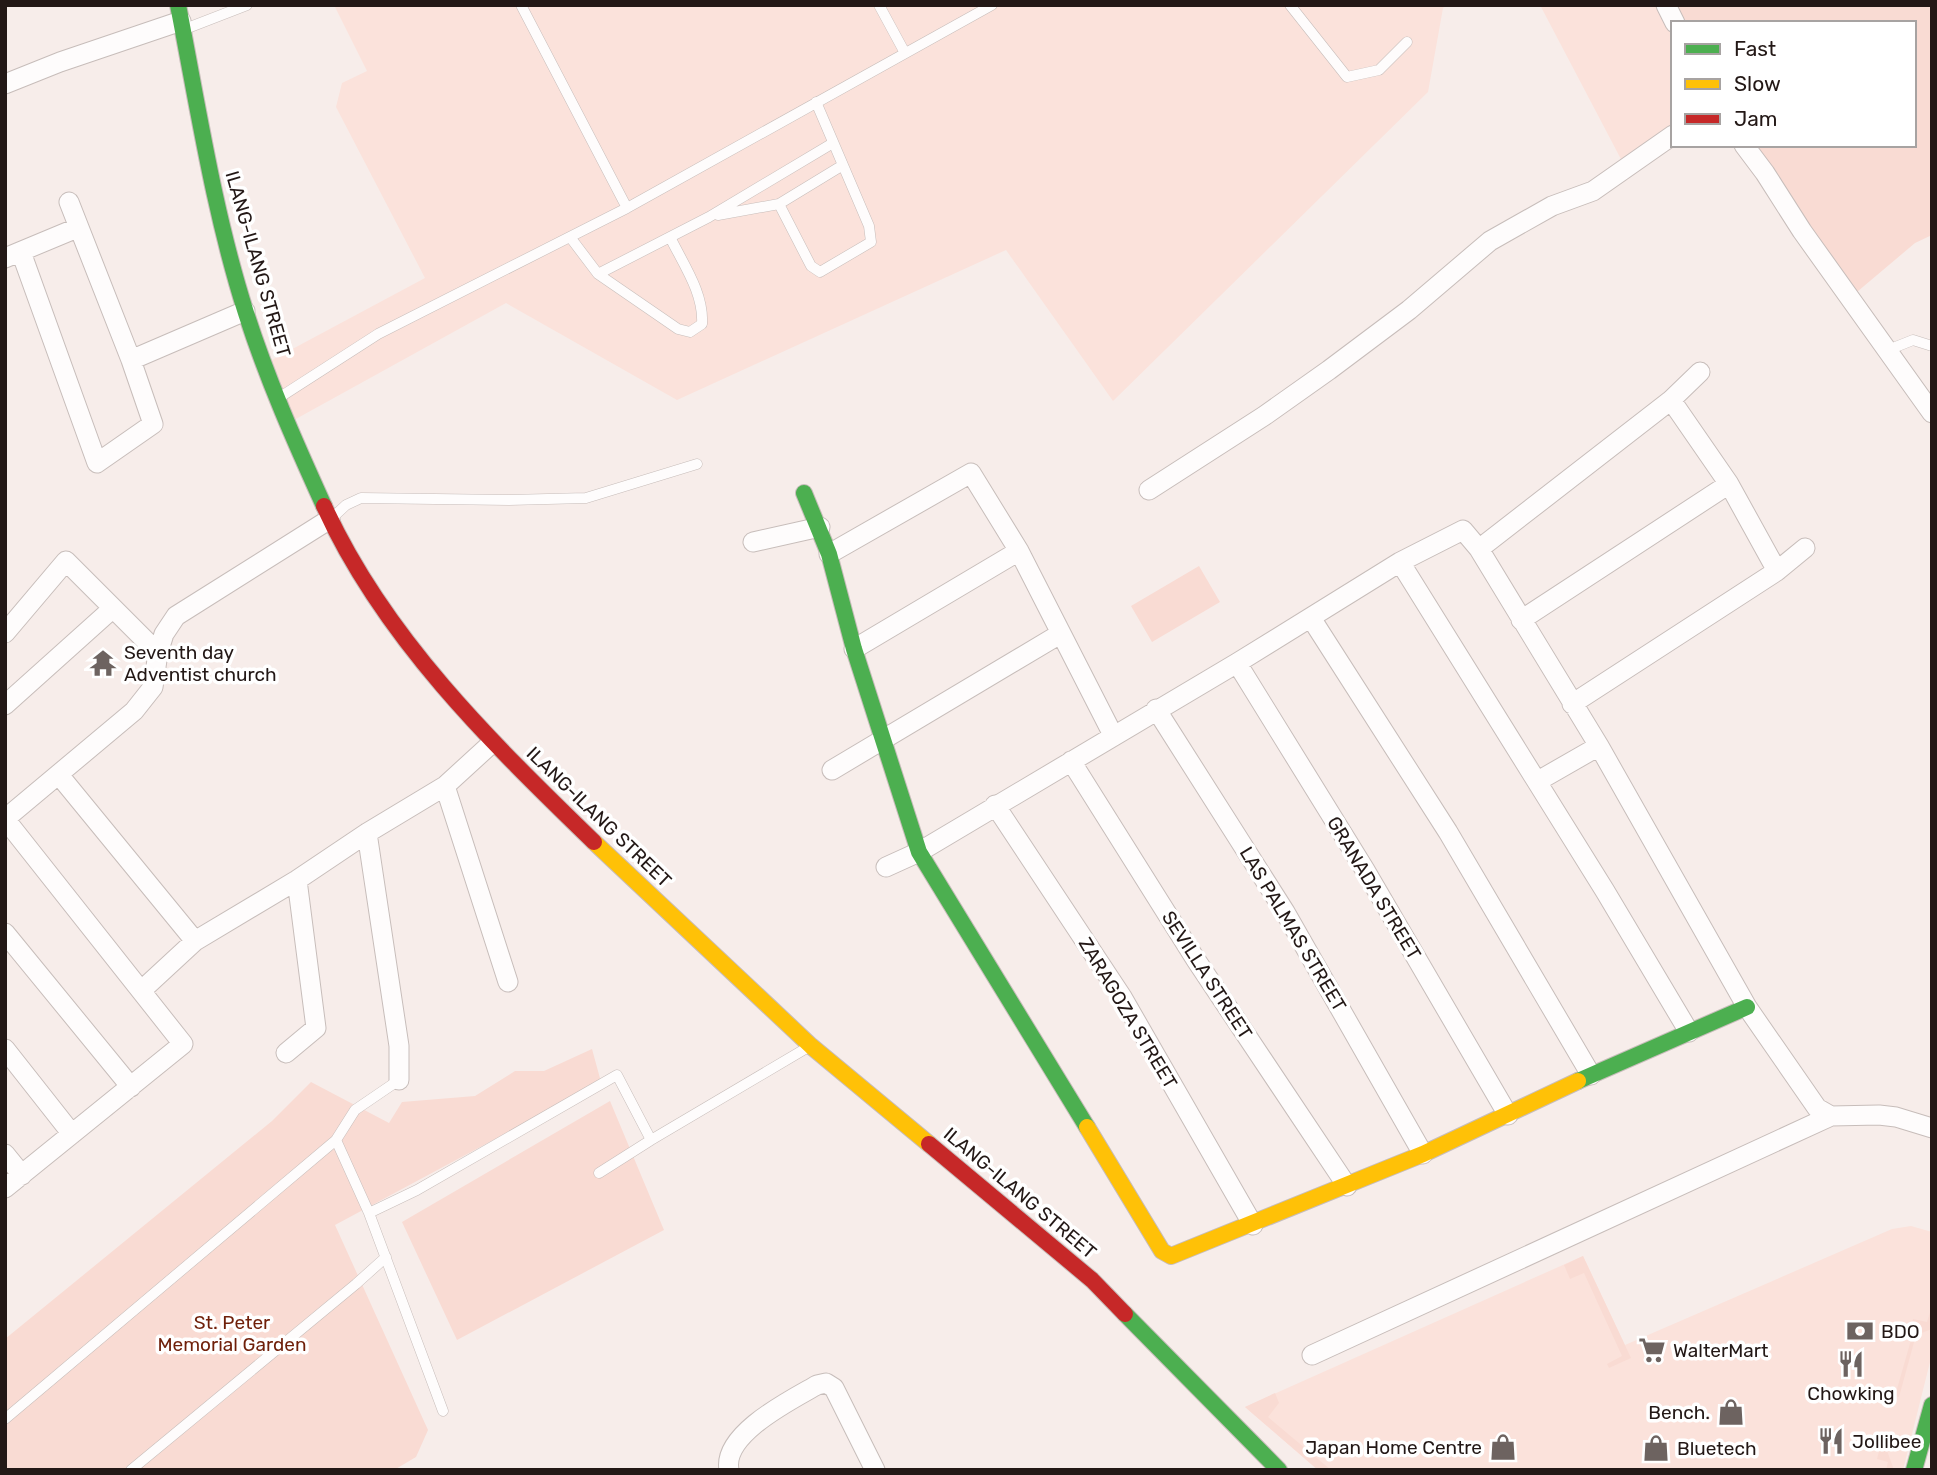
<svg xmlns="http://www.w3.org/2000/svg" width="1937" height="1475" font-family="Rubik,sans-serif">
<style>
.built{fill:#fbe2db}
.green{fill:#f9dbd3}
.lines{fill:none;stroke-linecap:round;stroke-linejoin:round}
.lane-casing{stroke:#c7bdba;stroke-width:11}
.street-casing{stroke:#c7bdba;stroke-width:21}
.fast-casing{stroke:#c7bdba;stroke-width:18}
.slow-casing{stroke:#c7bdba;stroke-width:18}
.jam-casing{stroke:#c7bdba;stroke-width:18}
.lane{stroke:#fefcfc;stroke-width:10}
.street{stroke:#fefcfc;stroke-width:19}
.fast{stroke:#4caf50;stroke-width:16}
.slow{stroke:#ffc107;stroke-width:16}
.jam{stroke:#c62828;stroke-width:16}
.labels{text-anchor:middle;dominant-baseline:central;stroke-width:7;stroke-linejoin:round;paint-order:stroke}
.street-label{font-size:19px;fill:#231816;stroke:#fff}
.poi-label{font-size:19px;fill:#231816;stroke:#fff;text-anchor:start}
.park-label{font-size:19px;fill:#6f1f09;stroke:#fff}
</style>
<rect width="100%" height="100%" fill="#f7edea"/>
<path class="built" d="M334,5h1113l-4,3 -15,84 -315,309 -107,-151 -329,150 -171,-97 -212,117 -24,-59 155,-83 -89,-171 6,-24 25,-12z
M1540,5h135l-2,18v105l-50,35z
M1911,1226l21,6v122l-29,116h-585l-73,-63 338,-151 42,89 267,-116z"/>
<path class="green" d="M1675,5h257v230l-17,8 -64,54 -107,-152h170v-122h-232z
M1199,566l21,36 -68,40 -21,-36z
M592,1049l9,33 -266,143 93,205 -12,27 -22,13h-389v-131l267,-218 39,-39 78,41 13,-21 73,-6 40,-25h29z
M610,1101l54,129 -207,110 -55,-118z
M1583,1256l48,102 -22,10 -2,-4 15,-8 -38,-83 -14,6 -6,-14z
M1932,1306v23l-16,6 -17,62 -4,-1 20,-70 -3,-2 1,-5 14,3z
M1275,1393l4,10 -11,14 63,53h-13l-73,-63z
M1883,1436l5,1 -2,11 8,22h-8l2,-8 -11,-3z"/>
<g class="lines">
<defs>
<path id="lane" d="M521,5l106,203
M879,5l26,48
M1290,5l57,72 32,-7 28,-28
M185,29l62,-24
M816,102l53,124 2,16 -51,30 -9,-6 -32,-62 64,-39
M718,215l61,-11
M570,237l28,37 80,55 12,3 12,-8c2,-31 -19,-60 -32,-87
M598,274l111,-57 124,-74
M1888,350l25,-10 19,6
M277,399l101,-65 249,-126 365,-203
M332,518l14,-13 15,-7 148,2 77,-2 111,-34
M336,1140l33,73 74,198
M599,1173l52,-33
M369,1213l48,-23 200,-115 34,65 159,-94
M5,1419l331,-279 19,-30 44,-30
M131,1470l225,-186 30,-27"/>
<path id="street" d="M1666,5l9,18
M5,84l55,-22 121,-41
M1744,145l21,28 37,58 130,182
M21,252l76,211 56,-39 -22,-64 -62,-158
M5,258l72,-30
M131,360l114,-49
M1671,400l58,84 48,87
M1149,490l115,-74 65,-46 80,-60 81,-69 62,-35 41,-15 80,-56
M753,542l67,-15
M1479,549l192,-149 29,-28
M829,554l142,-81 48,78 94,184
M1400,562l205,329 84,141
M1311,618l137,214 143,243
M1521,620l208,-136
M5,633l61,-72 92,92 6,-19 12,-18 154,-97
M854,649l165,-98
M1237,663l128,207 143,245
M1572,704l205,-133 28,-23
M5,705l107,-96
M1156,709l129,203 138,242
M1071,761l125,199 151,226
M832,770l228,-136
M59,775l136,166
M1538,781l61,-35
M445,786l63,196
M995,805l127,192 131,228
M5,819l129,-108 19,-24 5,-34
M367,833l32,213v34
M886,867l33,-15 318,-189 163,-101 63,-32 16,19 120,197 148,261 70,101 14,8
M5,933l126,154
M142,990l53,-49 102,-61 70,-47 78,-47 47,-43
M5,1049l67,85
M286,1053l30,-25 -19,-148
M5,1154l17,21
M5,1188l178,-144 -178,-225
M1312,1355l519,-239 48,-1 17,2 36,11
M729,1470c-7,-36 62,-70 88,-85l9,-2 8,5 41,82"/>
<path id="fast" d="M178,5c20,102 36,208 68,308 21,66 49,129 78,193
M804,493l25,61 25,95 65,203 168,275
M1578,1081l169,-74
M1125,1314l154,156
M1914,1470l18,-65"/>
<path id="slow" d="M594,842l217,204 118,98
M1087,1127l75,124 9,5 252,-102 155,-73"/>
<path id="jam" d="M324,506c60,132 167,236 270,336
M929,1144l163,136 33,34"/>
</defs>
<use href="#lane" class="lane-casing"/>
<use href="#street" class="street-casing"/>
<use href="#fast" class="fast-casing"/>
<use href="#slow" class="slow-casing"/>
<use href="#jam" class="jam-casing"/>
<use href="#lane" class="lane"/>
<use href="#street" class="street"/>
<use href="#fast" class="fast"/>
<use href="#slow" class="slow"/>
<use href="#jam" class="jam"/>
</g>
<defs>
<symbol id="temple-bare" viewBox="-9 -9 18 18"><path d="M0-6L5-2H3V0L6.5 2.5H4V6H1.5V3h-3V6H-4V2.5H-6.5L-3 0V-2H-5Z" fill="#6d6360" stroke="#fff" stroke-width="2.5" paint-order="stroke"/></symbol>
<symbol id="bank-bare" viewBox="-9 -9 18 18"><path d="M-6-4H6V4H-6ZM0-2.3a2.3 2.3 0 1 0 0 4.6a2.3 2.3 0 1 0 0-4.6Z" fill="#6d6360" stroke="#fff" stroke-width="2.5" paint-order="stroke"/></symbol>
<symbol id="supermarket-bare" viewBox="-9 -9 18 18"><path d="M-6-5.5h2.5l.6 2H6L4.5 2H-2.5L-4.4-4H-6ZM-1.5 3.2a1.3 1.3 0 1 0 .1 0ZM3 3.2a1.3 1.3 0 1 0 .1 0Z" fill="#6d6360" stroke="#fff" stroke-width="2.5" paint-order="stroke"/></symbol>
<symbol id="restaurant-bare" viewBox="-9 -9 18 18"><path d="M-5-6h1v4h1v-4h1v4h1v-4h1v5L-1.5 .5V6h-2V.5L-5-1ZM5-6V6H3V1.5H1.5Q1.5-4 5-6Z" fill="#6d6360" stroke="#fff" stroke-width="2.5" paint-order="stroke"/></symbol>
<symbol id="shop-bare" viewBox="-9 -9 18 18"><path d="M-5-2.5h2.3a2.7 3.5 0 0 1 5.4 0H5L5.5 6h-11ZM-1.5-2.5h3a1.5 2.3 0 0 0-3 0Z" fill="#6d6360" stroke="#fff" stroke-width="2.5" paint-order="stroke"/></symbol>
</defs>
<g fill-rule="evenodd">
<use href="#temple-bare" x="84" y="644" width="38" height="38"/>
<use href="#bank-bare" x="1841" y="1312" width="38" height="38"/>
<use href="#supermarket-bare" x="1633" y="1331" width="38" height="38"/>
<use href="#restaurant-bare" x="1832" y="1345" width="38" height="38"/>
<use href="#shop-bare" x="1712" y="1393" width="38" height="38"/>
<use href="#restaurant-bare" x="1812" y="1422" width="38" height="38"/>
<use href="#shop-bare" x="1484" y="1428" width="38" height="38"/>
<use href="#shop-bare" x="1637" y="1429" width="38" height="38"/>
</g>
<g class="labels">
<g class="street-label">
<text transform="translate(258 264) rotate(74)">ILANG-ILANG STREET</text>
<text transform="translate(599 817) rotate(44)">ILANG-ILANG STREET</text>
<text transform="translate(1374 888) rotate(59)">GRANADA STREET</text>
<text transform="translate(1293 929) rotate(59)">LAS PALMAS STREET</text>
<text transform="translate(1207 975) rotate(57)">SEVILLA STREET</text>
<text transform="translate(1128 1013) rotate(59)">ZARAGOZA STREET</text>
<text transform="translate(1020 1193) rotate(40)">ILANG-ILANG STREET</text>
</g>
<g class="poi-label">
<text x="124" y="652">Seventh day<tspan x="124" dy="22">Adventist church</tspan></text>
<text x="1881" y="1331">BDO</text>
<text x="1673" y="1350">WalterMart</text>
<text x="1851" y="1393" text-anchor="middle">Chowking</text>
<text x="1710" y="1412" text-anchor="end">Bench.</text>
<text x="1852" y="1441">Jollibee</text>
<text x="1482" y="1447" text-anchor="end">Japan Home Centre</text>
<text x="1677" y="1448">Bluetech</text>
</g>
<g class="park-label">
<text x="232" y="1322">St. Peter<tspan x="232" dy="22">Memorial Garden</tspan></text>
</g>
</g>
<rect width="1937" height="1475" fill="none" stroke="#231816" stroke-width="14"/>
<rect x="1671" y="21" width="245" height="126" fill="#ffffff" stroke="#a7a3a2" stroke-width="2"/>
<rect x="1685" y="44" width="35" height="10" fill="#4caf50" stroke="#a7a3a2" stroke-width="2"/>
<text x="1734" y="56" font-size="21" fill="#231816">Fast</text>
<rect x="1685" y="79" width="35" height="10" fill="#ffc107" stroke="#a7a3a2" stroke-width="2"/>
<text x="1734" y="91" font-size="21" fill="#231816">Slow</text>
<rect x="1685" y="114" width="35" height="10" fill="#c62828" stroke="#a7a3a2" stroke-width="2"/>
<text x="1734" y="126" font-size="21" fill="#231816">Jam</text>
</svg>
